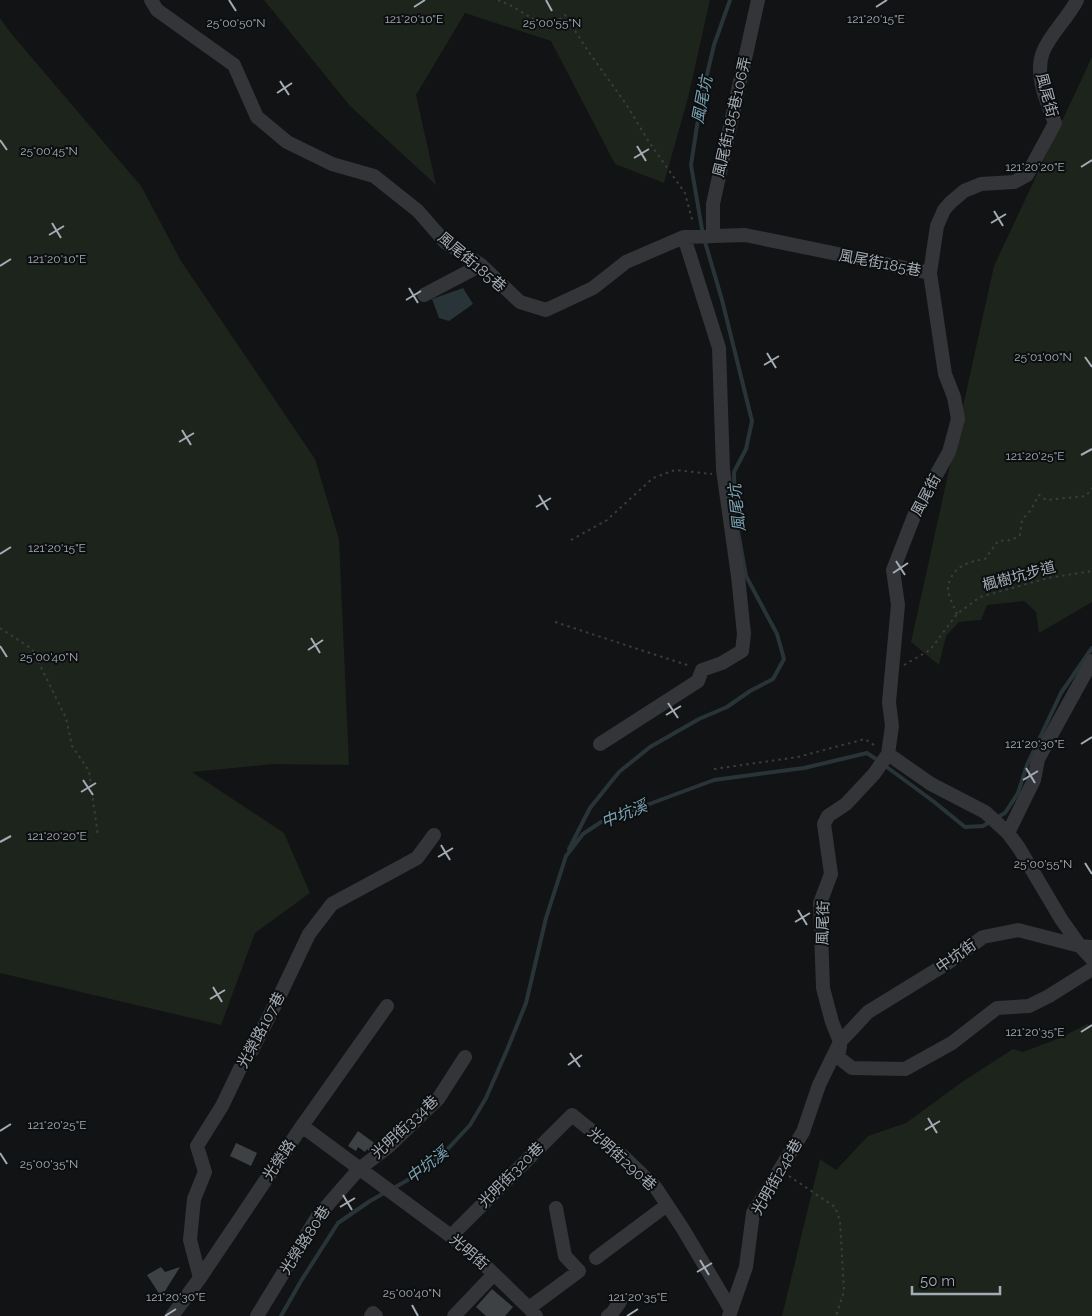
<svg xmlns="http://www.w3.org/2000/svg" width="1092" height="1316" font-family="Raleway,'Noto Sans TC',sans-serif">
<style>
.green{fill:#1d241c}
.water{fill:#283438}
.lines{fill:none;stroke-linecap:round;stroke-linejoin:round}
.stream{stroke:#283438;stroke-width:4}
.building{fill:#3e4144}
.path{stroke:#393c40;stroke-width:2;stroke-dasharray:2.5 4;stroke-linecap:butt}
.minor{stroke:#333539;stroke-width:14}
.ticks{fill:none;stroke:#a3acb5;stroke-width:2}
.labels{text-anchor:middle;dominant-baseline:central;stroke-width:4;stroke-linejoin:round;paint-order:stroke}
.street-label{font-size:15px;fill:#a3acb5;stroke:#0d0e0f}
.water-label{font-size:16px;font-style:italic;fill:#79a2b1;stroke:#0d0e0f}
.ticks-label{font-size:12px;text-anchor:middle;fill:#a3acb5;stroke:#0d0e0f;stroke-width:4;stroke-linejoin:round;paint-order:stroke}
</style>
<rect width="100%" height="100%" fill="#121314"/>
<path class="green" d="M264,0h446l-22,98 -24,85 -49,-19 -64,-123 -86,-28 -49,82 20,90 -86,-79z
M0,18l10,14 131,154 40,75 134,198 24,80 10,226 -76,-1 -81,8 92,61 26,60 -55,40 -34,92 -221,-52z
M1092,57v545l-53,31 -3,-21 -12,-11 -37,4 -6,15 -22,2 -13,14 -7,29 -28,-23 83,-376z
M1087,1024l5,3v289h-310l38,-157 16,11 32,-34 38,-13 56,-41 51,-33 10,3 37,-14z"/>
<path class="water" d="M463,288l10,16 -24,17 -10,-3 -7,-19z"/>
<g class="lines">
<path class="stream" d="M730,0l-16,45 -13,55 -10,65 12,70 19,65 30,121 -6,28 -12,23 1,37
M884,765l49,36 32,26 18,-1 7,-4
M996,818l9,-5 13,-20 9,-28 34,-72 31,-45
M569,849l21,-41 29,-36 31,-25 49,-28 28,-12 23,-16 23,-12 11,-20 -7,-25 -31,-58 -8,-45
M392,1189l21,-12 31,-24 26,-28 16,-27 21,-48 19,-47 20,-85 20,-62 17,-22 18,-12 113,-42 90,-12 63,-15 12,8
M281,1316l20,-35 37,-58 32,-22 16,-9"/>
</g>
<path class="building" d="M358,1131l19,14 -8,6 -2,-2 -2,3 -7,-5 -2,4 -8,-5z
M236,1143l21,10 -6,13 -21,-10z
M161,1267l4,5 15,-5 -15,24 -5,4 -13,-20z
M492,1289l21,18 -8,9h-19l-10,-9z"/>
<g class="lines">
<path class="path" d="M498,0l12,5 38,23 17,-13 23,36 38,53 23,38 36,51 8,30
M571,540l36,-20 46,-42 22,-8 37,4
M957,614c-3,-7 -9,-18 -9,-26 3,-21 19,-26 37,-29l13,-18 14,-1 8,-5 2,-15 8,-9 9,-16 7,5 40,-4 6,-8
M555,622l135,44
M0,628l32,21 34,69 6,28 17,25 9,65
M904,665l26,-15 27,-36 23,-17 68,-19 44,-7
M714,769l84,-12 67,-18 12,8
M789,1176l46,31 5,14 4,70 -8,25"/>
<path class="minor" d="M151,0l6,10 77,55 23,52 30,25 45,22 42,12 44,35 27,31 36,23 39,37 26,8 47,-22 33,-26 58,-25 61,-2 185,38
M713,236v-32l45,-204
M424,295l57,-30
M600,744l98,-63 4,-11 20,-7 20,-12 2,-17 -6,-58 -15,-106 -4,-122 -35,-111
M888,754l43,30 54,28 23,21 11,15 42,71 19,27 12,13
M1008,833l26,-53 4,-21 54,-98
M840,1042l-8,-20 -9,-34 -3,-85 11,-29 -7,-50 4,-8 18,-12 28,-30 14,-20 4,-28 -3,-24 9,-97 -5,-35 23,-59 33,-59 9,-33 -4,-22 -9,-23 -15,-101 7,-47 7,-16 6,-7 14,-12 17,-7 33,-2 13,-7 28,-52c-8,-21 -21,-48 -12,-71 7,-18 25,-34 34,-52
M840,1046l-2,11 14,11 53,1 47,-26 45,-35 32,-2 20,-10 43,-27
M302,1126l165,122 62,60 7,8
M451,1236l121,-121 52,42 32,31 27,41 48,81
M596,1258l71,-53
M200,1278l-10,-38 4,-41 11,-27 -8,-26 25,-40 24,-50 6,-6 27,-53 30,-63 23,-30 85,-46 17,-23
M529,1308l50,-37 -14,-15 -9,-48
M172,1316l28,-38 102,-152 85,-120
M257,1316l61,-100 41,-47 29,-22 50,-48 27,-42
M371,1316l2,-3 3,3
M454,1316l40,-42
M608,1316l4,-3 8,-11
M729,1316l17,-49 7,-54 50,-81 16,-47 21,-43 28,-30 78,-48 37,-27 35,-7 62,16 12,1"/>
</g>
<path class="ticks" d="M229,0l7,11M546,0l6,11M414,7l11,-7M876,7l11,-7M280,81l9,14M277,93l15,-10M0,140l7,10M637,146l9,15M634,158l15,-9M1081,167l11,-7M994,211l9,15M52,223l9,15M991,223l15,-9M49,235l15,-9M0,266l11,-7M409,288l9,15M406,300l15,-9M767,353l9,15M1085,357l7,10M764,365l15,-9M182,430l9,15M179,442l15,-9M1081,455l11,-6M539,495l9,15M536,507l15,-9M0,554l11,-7M896,561l9,14M893,573l15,-10M311,638l9,15M0,646l7,11M308,650l15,-10M668,703l10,15M666,715l15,-9M1081,744l11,-7M1026,768l9,15M83,780l10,15M1023,780l15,-9M81,792l15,-9M0,842l11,-6M441,845l9,15M438,857l15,-9M1085,863l7,11M798,910l9,15M795,922l15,-9M213,987l9,15M210,999l15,-9M1081,1032l11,-7M570,1053l10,14M568,1065l14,-10M928,1118l9,15M925,1130l15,-9M0,1131l11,-7M0,1153l7,11M343,1195l9,15M340,1207l15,-9M700,1260l9,15M697,1272l15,-9M412,1305l6,11M165,1316l11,-7M627,1316l11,-7"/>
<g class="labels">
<g class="street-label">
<text transform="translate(1047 95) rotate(75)">風尾街</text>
<text transform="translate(732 117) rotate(-77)">風尾街185巷106弄</text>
<text transform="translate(472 262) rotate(40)">風尾街185巷</text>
<text transform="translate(880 263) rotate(11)">風尾街185巷</text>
<text transform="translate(926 495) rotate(-62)">風尾街</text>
<text transform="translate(1019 576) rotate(-15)">楓樹坑步道</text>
<text transform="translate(823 923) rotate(-89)">風尾街</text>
<text transform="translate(956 956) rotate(-35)">中坑街</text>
<text transform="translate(261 1030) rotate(-62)">光榮路107巷</text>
<text transform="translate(405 1127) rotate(-43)">光明街334巷</text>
<text transform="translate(622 1159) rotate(42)">光明街290巷</text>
<text transform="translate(279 1160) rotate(-56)">光榮路</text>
<text transform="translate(511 1175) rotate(-45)">光明街320巷</text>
<text transform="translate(777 1177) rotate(-60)">光明街248巷</text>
<text transform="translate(305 1240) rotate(-57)">光榮路80巷</text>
<text transform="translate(469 1252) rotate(41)">光明街</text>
</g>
<g class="water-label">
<text transform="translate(702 100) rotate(-79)">風尾坑</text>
<text transform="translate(737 508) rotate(-96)">風尾坑</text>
<text transform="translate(624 814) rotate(-22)">中坑溪</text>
<text transform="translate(427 1165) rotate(-38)">中坑溪</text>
</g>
</g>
<g class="ticks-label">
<text x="876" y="23">121°20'15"E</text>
<text x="414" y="23">121°20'10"E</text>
<text x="236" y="27">25°00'50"N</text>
<text x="552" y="27">25°00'55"N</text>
<text x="49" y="155">25°00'45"N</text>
<text x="1035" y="171">121°20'20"E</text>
<text x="57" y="263">121°20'10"E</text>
<text x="1043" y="361">25°01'00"N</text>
<text x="1035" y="460">121°20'25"E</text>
<text x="57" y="552">121°20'15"E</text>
<text x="49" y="661">25°00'40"N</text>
<text x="1035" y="748">121°20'30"E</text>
<text x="57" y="840">121°20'20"E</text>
<text x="1043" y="868">25°00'55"N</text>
<text x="1035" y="1036">121°20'35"E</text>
<text x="57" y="1129">121°20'25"E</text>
<text x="49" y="1168">25°00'35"N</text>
<text x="412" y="1297">25°00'40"N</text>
<text x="176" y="1301">121°20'30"E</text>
<text x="638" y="1301">121°20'35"E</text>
</g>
<path d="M912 1286v8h88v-8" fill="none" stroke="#a3acb5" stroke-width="2.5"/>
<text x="920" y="1286" font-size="15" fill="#a3acb5" stroke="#0d0e0f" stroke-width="4" paint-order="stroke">50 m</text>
</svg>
